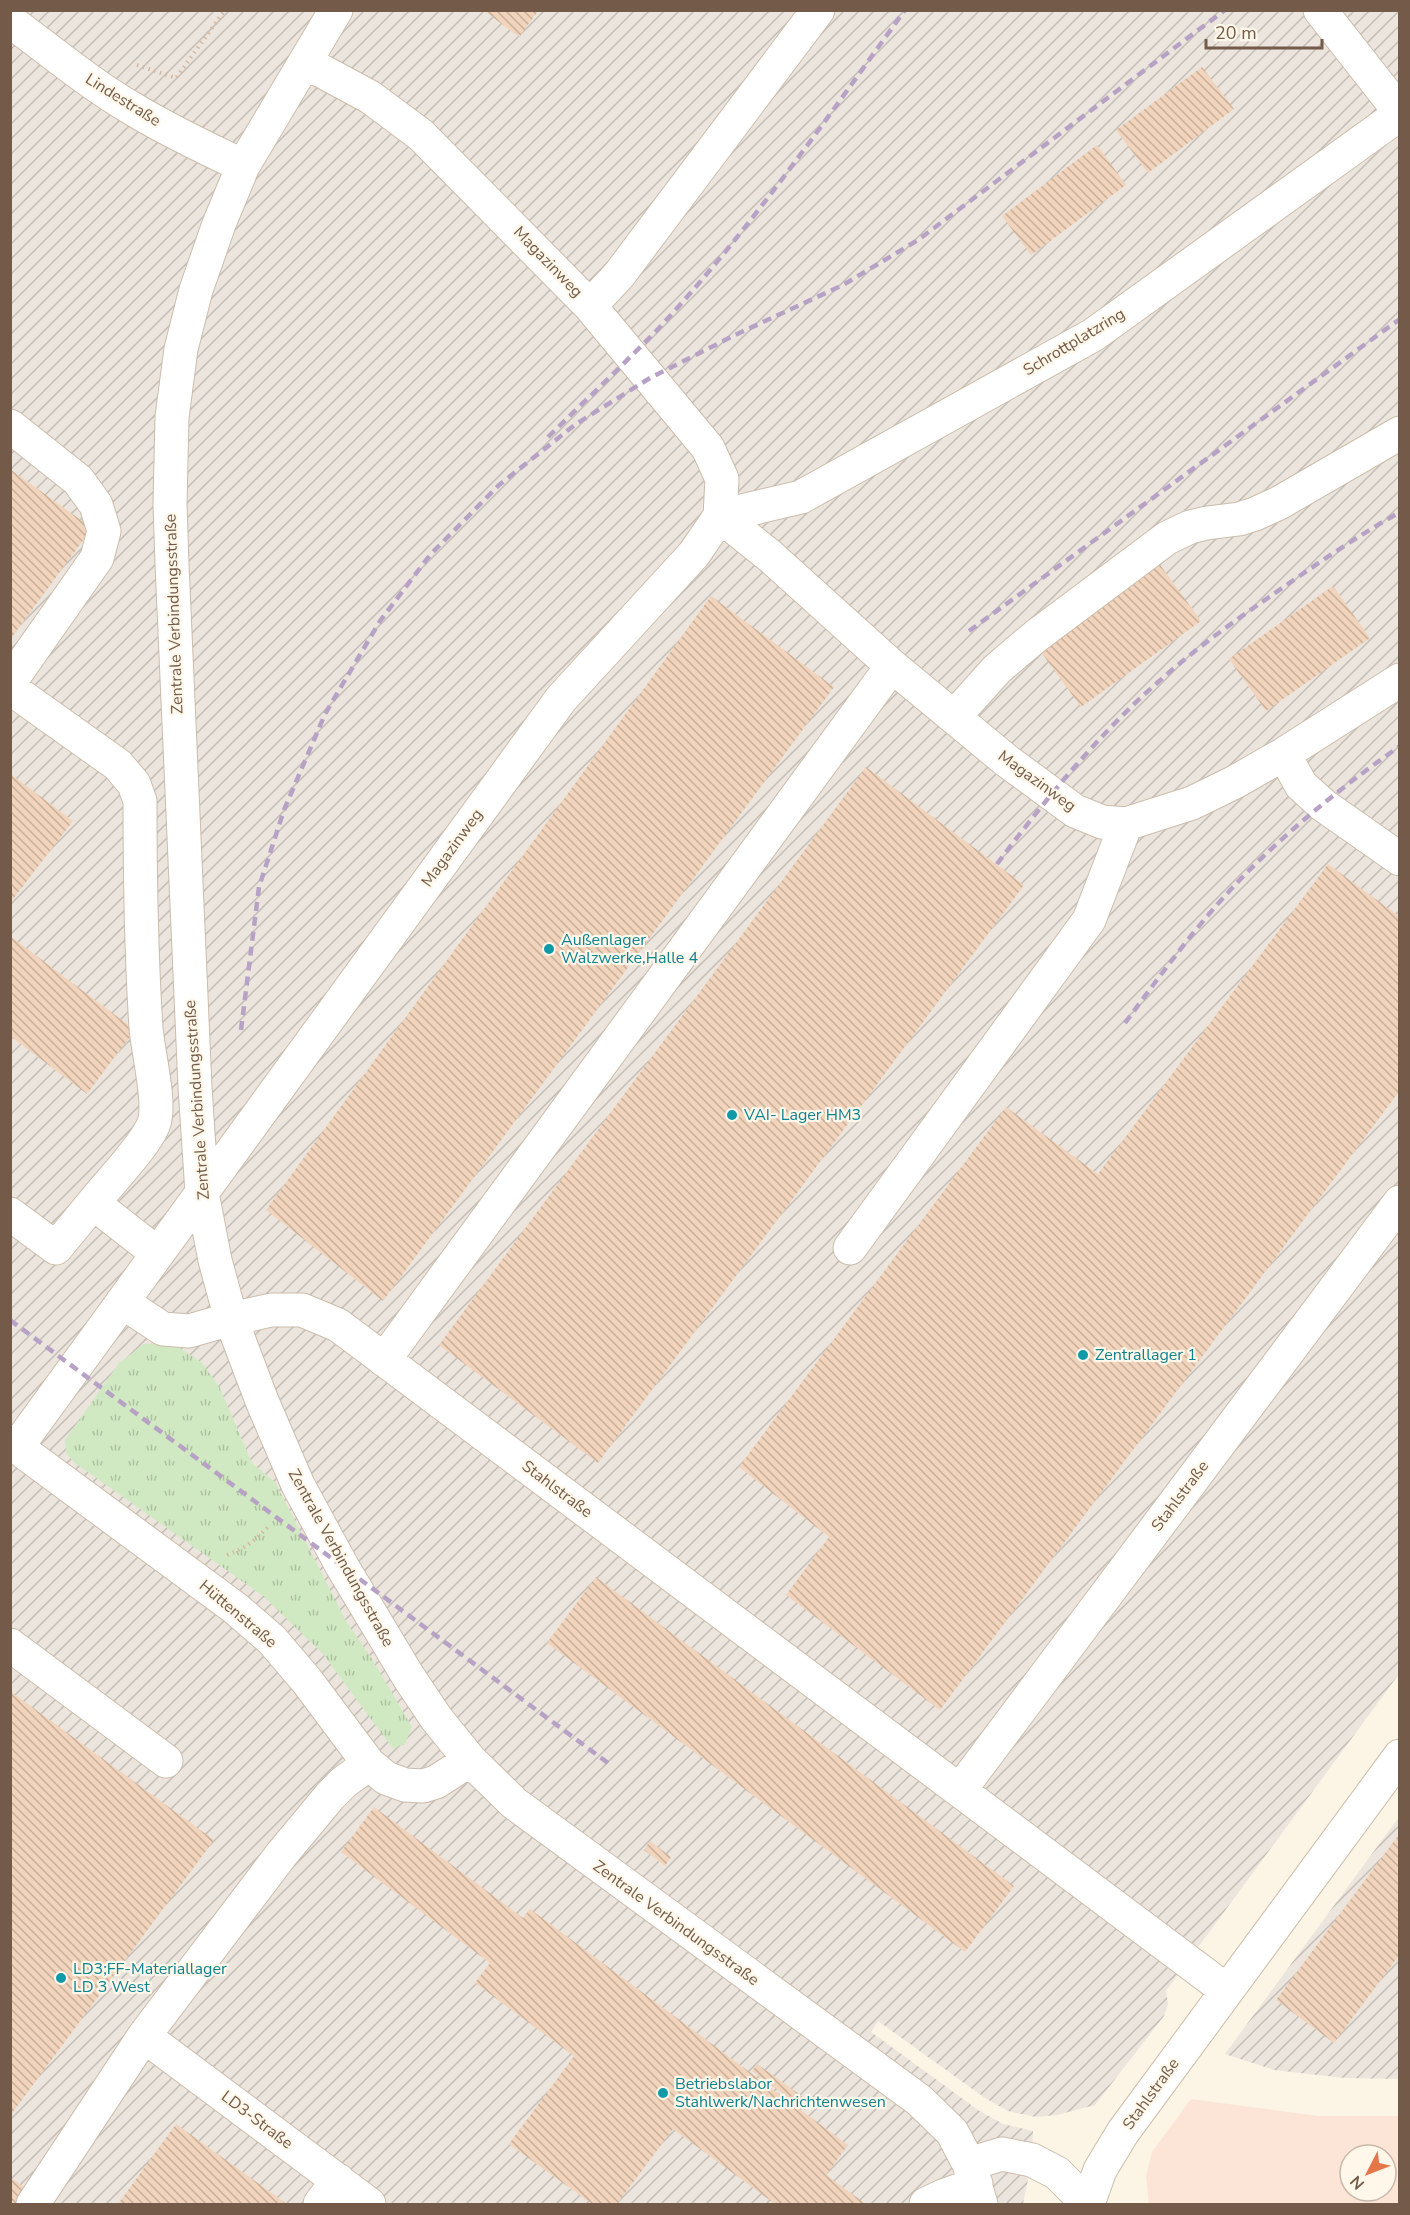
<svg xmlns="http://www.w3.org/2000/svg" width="1410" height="2215" font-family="'Nunito Sans',sans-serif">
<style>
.commercial{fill:#fce5d7;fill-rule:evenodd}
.industrial{fill:url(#industrial-furrows)}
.grass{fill:url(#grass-tufts)}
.building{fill:url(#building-back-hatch)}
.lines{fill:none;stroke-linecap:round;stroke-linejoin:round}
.minor-casing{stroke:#cdbcaa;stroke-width:35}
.path{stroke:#d6b89f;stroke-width:4;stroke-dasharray:1.5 4.5;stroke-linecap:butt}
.minor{stroke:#fff;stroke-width:33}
.rail{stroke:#b7a2c5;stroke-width:4.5;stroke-dasharray:9 6;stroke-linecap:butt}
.culture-dot{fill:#0f9aa8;stroke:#fff8ea;stroke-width:2}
.labels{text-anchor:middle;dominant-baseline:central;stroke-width:4.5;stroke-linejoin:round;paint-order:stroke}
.street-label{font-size:16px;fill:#745b49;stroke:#fff8ea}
.culture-label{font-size:16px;fill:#0d838f;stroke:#fff8ea;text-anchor:start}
</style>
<defs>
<pattern id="industrial-furrows" width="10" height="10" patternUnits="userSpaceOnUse" patternTransform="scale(1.5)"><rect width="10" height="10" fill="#ebe5de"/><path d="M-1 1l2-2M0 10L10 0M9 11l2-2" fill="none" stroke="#c3bdb6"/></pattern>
<pattern id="grass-tufts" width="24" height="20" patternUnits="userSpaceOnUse" patternTransform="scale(1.5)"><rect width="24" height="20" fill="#d0e9c2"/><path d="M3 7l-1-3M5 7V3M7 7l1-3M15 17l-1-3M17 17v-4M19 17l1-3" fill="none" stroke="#adc0a0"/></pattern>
<pattern id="building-back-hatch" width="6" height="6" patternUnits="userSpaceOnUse" patternTransform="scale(1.5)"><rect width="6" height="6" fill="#f1d4bb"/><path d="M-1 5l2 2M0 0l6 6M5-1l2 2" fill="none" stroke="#c8af9a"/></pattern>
</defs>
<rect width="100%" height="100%" fill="#fcf4e4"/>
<path class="commercial" d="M1191,2099l127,17h81v88h-250l-3,-28 6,-24zM1350,2155h36v36h-36z"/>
<path class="industrial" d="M11,11h1388v1663l-233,317 2,13 -4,12 -69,89 -38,10 -21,2 -28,-6 -23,-13 -107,-77 -7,11 107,78 25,14 30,7 -1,29 -9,44h-1012z
M1399,1817v262l-54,-1 -71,-8 -49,-16z"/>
<path class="grass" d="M171,1342l30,20 18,24 33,77 23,19 71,139 26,38 40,68 -7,17 -12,5 -70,-95 -60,-58 -188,-133 -9,-10 -1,-13 54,-77 25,-19z"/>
<path class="building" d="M483,10h56l-20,27z
M1202,67l32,42 -86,64 -32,-43z
M1097,145l29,40 -95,70 -29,-39z
M10,469l82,59 -82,112z
M1158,562l43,59 -120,86 -43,-59z
M1333,586l37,52 -104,73 -37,-52z
M711,596l123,91 -451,614 -117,-91z
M866,767l158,118 -426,578 -159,-118z
M12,775l61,46 -63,82v-126z
M1328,864l72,53v173l-460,620 -154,-115 43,-58 -90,-70 267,-360 92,67z
M10,936l125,94 -48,64 -77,-58z
M596,1577l418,309 -49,66 -418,-309z
M10,1691l204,149 -204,276z
M374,1807l149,111 7,-9 318,236 -22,30 40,29h-91l-102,-75 -56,75h-25l-83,-60 65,-88 -99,-73 15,-20 -149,-111z
M1400,1833v121l-66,89 -58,-43z
M650,1841l21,16 -6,9 -21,-16z
M757,2064l53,38 -5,8 -53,-39z
M176,2124l111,80h-169z
M10,2177l27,19 -6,8h-21z"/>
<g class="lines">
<defs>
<path id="minor" d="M336,10l-93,156 -24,58 -23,66 -15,59 -9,68 -2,87 2,60 23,523 7,106 13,67 16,59 31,82 36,84 44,81 66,110 28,42 34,42 44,43 405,297 33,32 17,32 12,40
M1320,10l80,102
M10,21c41,30 80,63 123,88 36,22 73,39 110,57
M590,306l29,-31 199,-265
M10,426l68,54 18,25 8,26 -7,27 -87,124
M720,516l50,40 122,110 115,95 68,50 27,11 24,2 66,-21 43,-21 49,-28 116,-74
M720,516l81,-19 292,-162 307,-221
M10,688l108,77 16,19 6,17c0,76 1,151 6,227 2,25 15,74 8,95 -7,21 -46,61 -61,80
M954,717l43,-48 39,-33 131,-98 23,-11 17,-4 32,-4 16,-5 24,-11 121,-70
M1284,754l17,31 22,20 77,54
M10,1214l46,34 37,-45 64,50
M850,1248l239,-328 37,-96
M122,1302l41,27 26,2 42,-12 40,-9h31l36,15 888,665
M384,1360l508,-694
M10,1442l225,166 37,32 35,41 62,83 17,14 19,7 18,1 13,-4 34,-22
M17,1447l544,-748 133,-145 26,-38 2,-37 -14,-31 -118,-142 -169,-171 -51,-38 -65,-35
M10,1645l156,116
M960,1790l440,-588
M144,2036l225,168
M969,2164l33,-10 30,6 25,13 31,31
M33,2204l111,-168 137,-181 49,-59 14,-14 25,-18
M320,2204l18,-24
M926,2204l17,-8 33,-12
M1088,2204l12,-34 23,-38 277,-376"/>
</defs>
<use href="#minor" class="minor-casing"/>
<path class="path" d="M137,65l39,13 49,-68
M227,1555c19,-7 30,-16 43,-30"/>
<use href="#minor" class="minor"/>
<path class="rail" d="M548,437c37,-36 75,-72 111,-109 91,-98 168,-210 246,-318
M969,631l431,-312
M997,864c48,-64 100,-128 160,-181 41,-37 86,-68 131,-99 36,-25 73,-50 112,-72
M1125,1023c34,-46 69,-94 108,-136 50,-53 107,-99 167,-141
M241,1030l18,-143 25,-77 41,-96 55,-93 50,-66 69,-70 77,-61 74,-46 85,-43 108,-50 75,-45 307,-230
M10,1320l598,443"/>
</g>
<g class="culture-dot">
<circle cx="549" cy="949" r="6"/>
<circle cx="732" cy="1115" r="6"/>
<circle cx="1083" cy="1355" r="6"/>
<circle cx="61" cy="1978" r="6"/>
<circle cx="663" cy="2093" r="6"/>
</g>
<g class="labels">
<g class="street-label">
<text transform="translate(123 100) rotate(32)">Lindestraße</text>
<text transform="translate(548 262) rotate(46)">Magazinweg</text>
<text transform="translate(1074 342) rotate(-31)">Schrottplatzring</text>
<text transform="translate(174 614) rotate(-92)">Zentrale Verbindungsstraße</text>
<text transform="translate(1037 781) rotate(36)">Magazinweg</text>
<text transform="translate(452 848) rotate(-54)">Magazinweg</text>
<text transform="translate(197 1100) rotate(-94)">Zentrale Verbindungsstraße</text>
<text transform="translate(557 1489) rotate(37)">Stahlstraße</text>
<text transform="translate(1180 1496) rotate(-53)">Stahlstraße</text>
<text transform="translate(341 1558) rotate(61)">Zentrale Verbindungsstraße</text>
<text transform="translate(238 1614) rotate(40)">Hüttenstraße</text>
<text transform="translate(676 1923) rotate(36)">Zentrale Verbindungsstraße</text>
<text transform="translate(1151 2094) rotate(-54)">Stahlstraße</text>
<text transform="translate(257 2120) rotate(37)">LD3-Straße</text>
</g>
<g class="culture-label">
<text x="561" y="940">Außenlager<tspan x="561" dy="18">Walzwerke,Halle 4</tspan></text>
<text x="744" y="1115">VAI- Lager HM3</text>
<text x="1095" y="1355">Zentrallager 1</text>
<text x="73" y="1969">LD3;FF-Materiallager<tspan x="73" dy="18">LD 3 West</tspan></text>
<text x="675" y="2084">Betriebslabor<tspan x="675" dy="18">Stahlwerk/Nachrichtenwesen</tspan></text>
</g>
</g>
<rect width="1410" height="2215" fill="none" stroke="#745b49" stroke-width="24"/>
<g transform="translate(1368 2173) rotate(228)"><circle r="28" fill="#fff8ea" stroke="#c7b9aa" stroke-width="1.5"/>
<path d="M0-4.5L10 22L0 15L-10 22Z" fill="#e57649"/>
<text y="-9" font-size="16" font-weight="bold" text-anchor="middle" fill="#745b49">N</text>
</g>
<path d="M1206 39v9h116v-9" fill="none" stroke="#745b49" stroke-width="3"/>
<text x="1215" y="39" font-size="18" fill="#745b49" stroke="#fff8ea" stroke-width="4.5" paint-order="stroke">20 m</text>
</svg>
